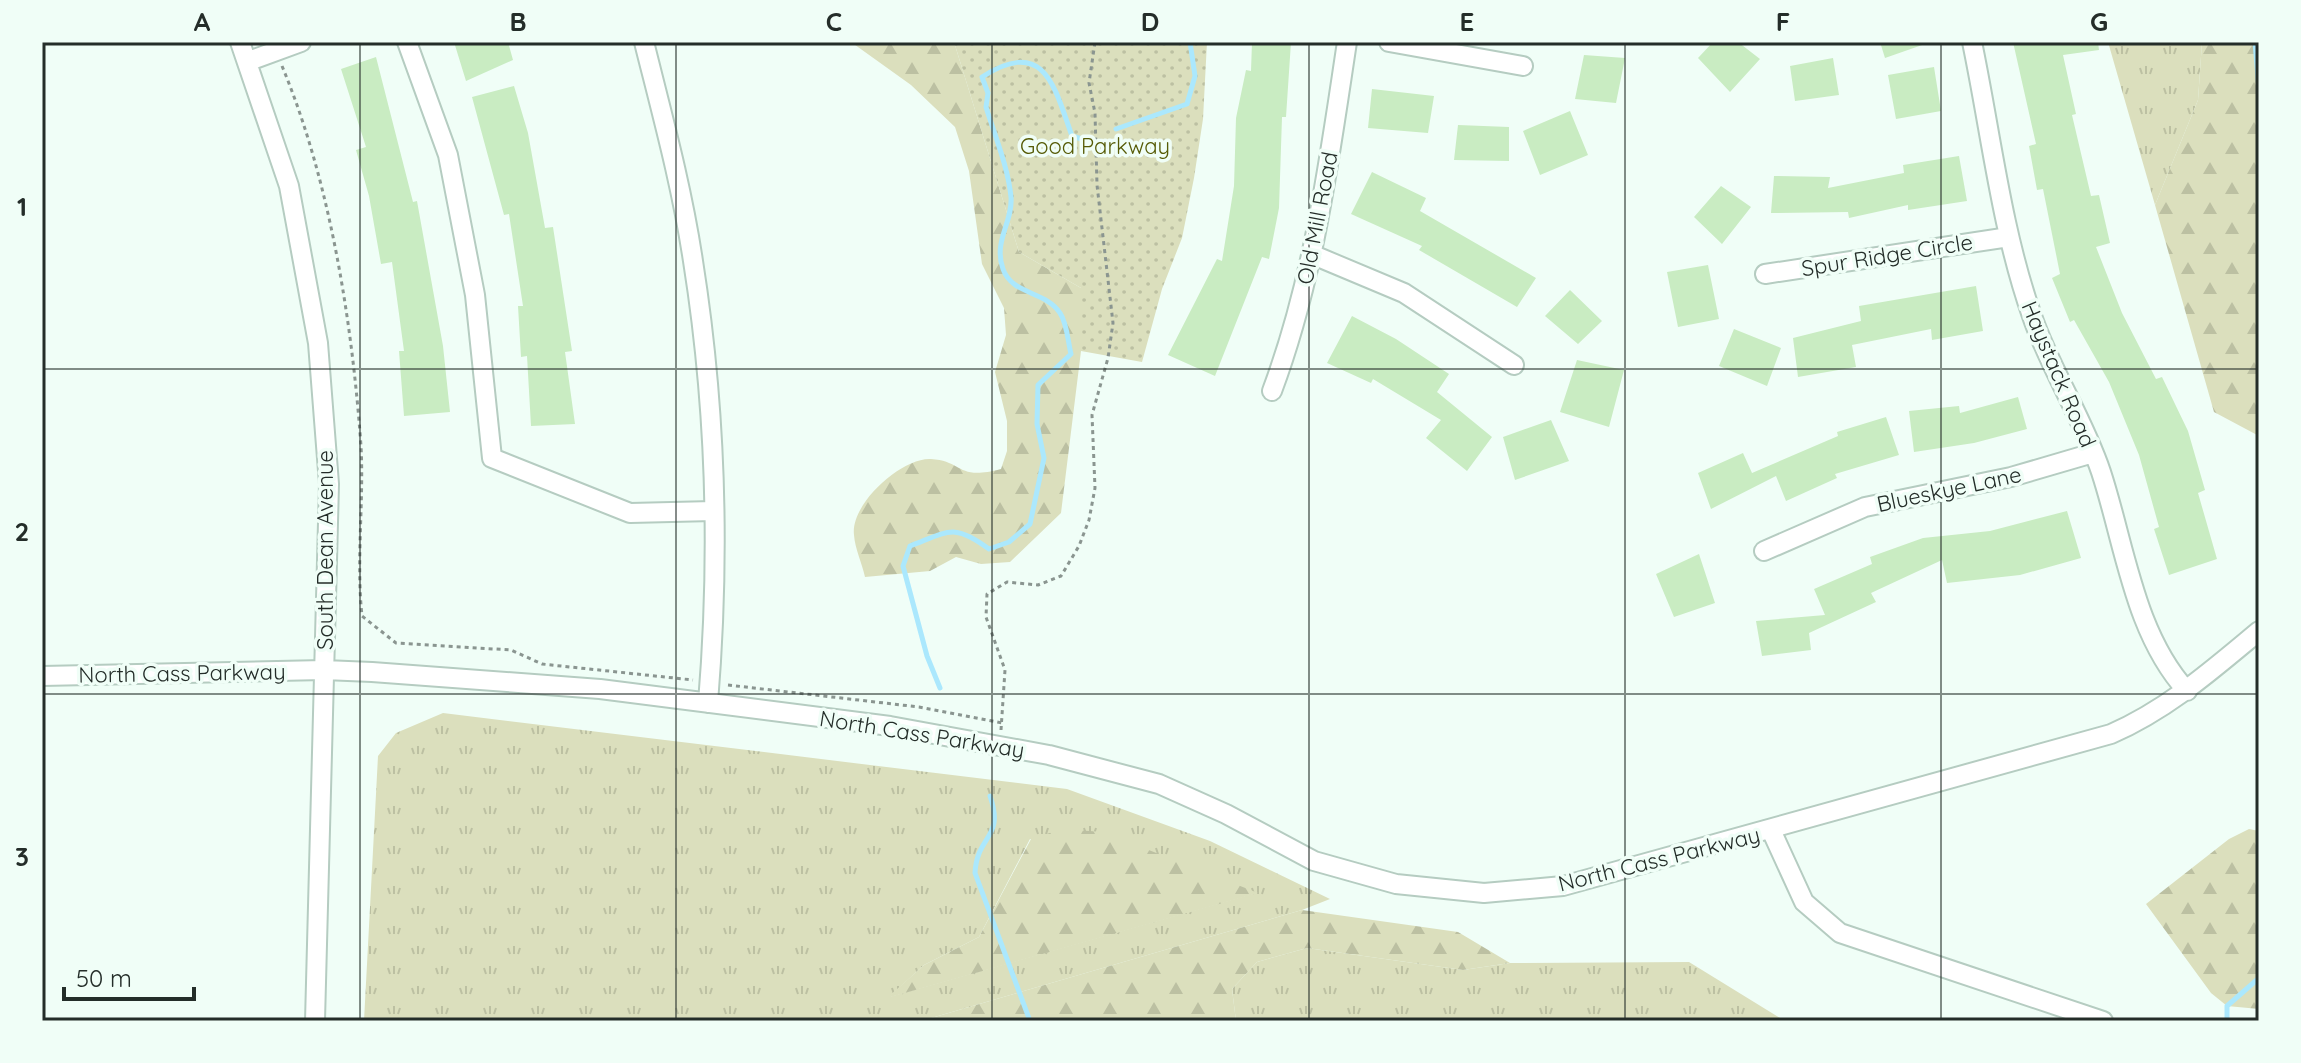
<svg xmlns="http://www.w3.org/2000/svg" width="2301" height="1063" font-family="Quicksand,sans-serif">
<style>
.grass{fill:url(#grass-tufts);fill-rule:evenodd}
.forest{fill:url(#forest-firs)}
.park{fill:url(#park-dots)}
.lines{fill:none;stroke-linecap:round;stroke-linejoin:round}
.stream{stroke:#abe8fd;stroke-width:5}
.building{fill:#c9ecc2}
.minor-casing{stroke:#b5ccc1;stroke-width:22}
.path{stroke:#8a9590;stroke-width:3;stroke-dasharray:4 4;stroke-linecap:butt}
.minor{stroke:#fff;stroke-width:18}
.grid{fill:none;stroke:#242d29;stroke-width:2;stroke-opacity:0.55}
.labels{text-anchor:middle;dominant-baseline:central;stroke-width:7;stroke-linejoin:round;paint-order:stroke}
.park-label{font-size:22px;fill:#565b06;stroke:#f0fef7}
.street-label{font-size:22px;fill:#242d29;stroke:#f0fef7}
.neatline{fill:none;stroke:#242d29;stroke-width:3}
.grid-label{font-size:26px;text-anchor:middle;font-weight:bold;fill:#242d29}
</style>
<defs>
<pattern id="grass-tufts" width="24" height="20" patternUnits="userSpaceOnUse" patternTransform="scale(2)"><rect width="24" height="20" fill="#dbdfbd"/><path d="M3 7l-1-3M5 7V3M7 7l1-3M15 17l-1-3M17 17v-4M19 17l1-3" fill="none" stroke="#bcc0a2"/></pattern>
<pattern id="forest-firs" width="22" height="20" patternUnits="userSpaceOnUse" patternTransform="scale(2)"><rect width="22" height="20" fill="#dbdfbd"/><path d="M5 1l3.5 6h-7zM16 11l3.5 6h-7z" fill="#bcc0a2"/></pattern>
<pattern id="park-dots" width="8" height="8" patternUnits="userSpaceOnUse" patternTransform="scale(2)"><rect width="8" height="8" fill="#dbdfbd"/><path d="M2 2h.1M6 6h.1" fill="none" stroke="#bcc0a2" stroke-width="1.8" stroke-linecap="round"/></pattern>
</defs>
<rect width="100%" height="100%" fill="#f0fef7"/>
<path class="grass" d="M2108,42h94l-4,58 -43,105z
M443,713l624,76 143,52 120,58 -28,11 -381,111h-557l14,-265 18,-23zM1030,839l226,54 -367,104 35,-32 55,-28z
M1307,948l156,22 47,-7 179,-1 96,59h-549l-4,-32 25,-27z"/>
<path class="forest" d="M851,42h103l65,210 62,36v63l-20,162 -51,49 -29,2 -25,-7 -26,14 -65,6c-3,-14 -10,-28 -11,-42 -4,-31 48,-78 77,-76 33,2 25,22 70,10l6,-18v-30l-12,-49 11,-37 -2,-27 -22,-44 -13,-93 -14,-44 -44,-42z
M2202,42h57v394l-45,-24 -59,-207 43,-105z
M1062,829l41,3 155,61 -371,105 37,-33 55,-28 52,-98z
M2249,829l10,2v178l-32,-3 -16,-13 -65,-89 83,-65z
M1302,910l156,22 52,31 -47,7 -156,-22 -50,14 -25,27 4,32h-315z"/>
<path class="park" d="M954,42h253l-4,77 -9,59 -12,60 -20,51 -20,73 -61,-11v-63l-62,-36z"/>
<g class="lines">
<path class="stream" d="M2255,42l4,47
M1116,129l71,-25 8,-28 -5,-34
M940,688l-13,-32 -24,-90 7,-20c39,-15 44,-23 79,3l20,-7 21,-18 14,-66 -7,-34 1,-39 33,-31c-3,-12 -4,-31 -11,-41 -14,-22 -48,-18 -57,-44 -10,-28 10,-47 8,-72 -3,-30 -16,-61 -25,-90l2,-14 -6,-16c62,-40 72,8 90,59l13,4
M990,796c15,43 -13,38 -15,77l55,148
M2227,1021v-15l32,-28"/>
</g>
<path class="building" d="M454,42h54l5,18 -47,21z
M1252,42h39l-5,75h-4l-3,91 -10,51 -7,-2 -47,119 -47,-21 49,-96 5,2 12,-75 2,-68 10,-48 5,1z
M1713,42h25l22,17 -30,33 -32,-34z
M1880,42h44l1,2 -40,14z
M2013,42h85l1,8 -36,5 13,59 -4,1 19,81 8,-1 11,48 -14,4 26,66 34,66 6,-2 26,54 17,59 -7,3 19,66 -48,16 -15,-46 5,-2 -20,-72 -30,-73 -35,-62 -4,2 -18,-44 8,-4 -17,-85 -6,1 -8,-44 7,-2z
M1584,55l41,3 -9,45 -41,-4z
M376,57l37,145 4,-1 26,145 7,66 -46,4 -5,-65h5l-12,-89 -11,2 -12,-68 -13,-46 10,-3 -25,-78z
M1833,58l6,37 -44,6 -5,-35z
M1934,67l7,44 -45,8 -8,-44z
M514,86l14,47 17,95 8,-1 19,124 -7,1 10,72 -44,2 -4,-70 -6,1 -3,-51h5l-14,-92 -5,1 -32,-118z
M1372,89l62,7 -6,37 -60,-5z
M1570,111l18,44 -48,20 -17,-44z
M1458,125l51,2v34l-55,-1z
M1959,156l8,45 -59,9v-5l-59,13 -1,-6 -77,1 3,-37 56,1 -2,11 76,-15 -1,-8z
M1372,172l54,26 -6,13 116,67 -19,29 -98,-57 3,-4 -71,-32z
M1721,186l30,21 -29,37 -28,-27z
M1708,265l11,54 -41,8 -11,-55z
M1976,286l7,45 -51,9 -1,-11 -79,16 4,22 -58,10 -5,-39 68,-17 -2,-15z
M1570,290l32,31 -24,23 -33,-28z
M1352,316l44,23 53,35 -12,18 55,45 -25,34 -41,-33 15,-18 -68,-41 -2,4 -44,-20z
M1734,329l47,19 -14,38 -48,-20z
M1577,360l47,10 -15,57 -49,-15z
M2018,397l9,32 -53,14 -60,9 -5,-41 50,-5 1,7z
M1886,417l13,38 -64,19 2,4 -51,23 -10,-25 -65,33 -13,-36 45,-20 9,20 86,-37 -1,-4z
M1551,420l18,41 -54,19 -12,-43z
M2067,511l14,47 -61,17 -73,8 -5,-23 -71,33 5,9 -67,31 2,17 -49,6 -6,-35 69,-6 -11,-26 58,-25 -2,-7 53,-19 67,-7z
M1699,554l16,49 -41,14 -18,-43z"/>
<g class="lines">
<defs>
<path id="minor" d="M240,42l49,144 29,157 11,141 -14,537
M407,42l41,113 27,140 17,163 138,55 83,-2
M644,42c18,72 38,145 49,219 23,145 27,296 15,442
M1389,42l134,24
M1972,42c19,91 29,186 60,274 18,53 51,102 69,156 24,73 33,161 86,219
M249,61l52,-19
M1311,254l93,39 110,72
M1765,274l244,-37
M1272,391c42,-112 57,-231 75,-349
M1764,551l101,-44 146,-30 82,-24
M42,676l282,-6 48,2 228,17 290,37 159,29 110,29 67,30 88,47 82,23 88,9 79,-7 548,-152c57,-25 101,-64 148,-103
M1771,830l33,72 36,31 263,88"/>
</defs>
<use href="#minor" class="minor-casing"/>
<path class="path" d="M282,66c48,115 70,255 79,380 3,56 -5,114 1,170l34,27 115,7 31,14 151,16
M728,685l191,22 83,16
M1001,730l4,-60 -19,-53 1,-23 20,-12 31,3 23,-9 18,-30 10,-26 6,-32 -3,-73 16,-57 5,-35 -16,-138 -2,-72 -6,-30 6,-41"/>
<use href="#minor" class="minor"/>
</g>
<path class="grid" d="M360,42v979M676,42v979M992,42v979M1309,42v979M1625,42v979M1941,42v979M42,369h2217M42,694h2217"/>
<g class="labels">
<g class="park-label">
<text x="1095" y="146">Good Parkway</text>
</g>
<g class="street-label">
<text transform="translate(1317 218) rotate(-79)">Old Mill Road</text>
<text transform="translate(1887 255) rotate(-9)">Spur Ridge Circle</text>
<text transform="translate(2059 374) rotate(67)">Haystack Road</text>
<text transform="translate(1949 489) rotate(-12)">Blueskye Lane</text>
<text transform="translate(325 550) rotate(-90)">South Dean Avenue</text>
<text transform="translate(182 673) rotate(-1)">North Cass Parkway</text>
<text transform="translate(922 734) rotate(9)">North Cass Parkway</text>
<text transform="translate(1659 859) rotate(-14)">North Cass Parkway</text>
</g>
</g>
<rect width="2301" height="1063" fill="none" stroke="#f0fef7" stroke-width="88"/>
<path d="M64 987v12h130v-12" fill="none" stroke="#242d29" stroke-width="4"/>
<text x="76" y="987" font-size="24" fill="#242d29" stroke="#f0fef7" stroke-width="6" paint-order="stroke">50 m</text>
<rect x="44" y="44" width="2213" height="975" class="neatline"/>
<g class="grid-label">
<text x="202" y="31">A</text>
<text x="518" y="31">B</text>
<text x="834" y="31">C</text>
<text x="1150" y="31">D</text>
<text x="1467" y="31">E</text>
<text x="1783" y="31">F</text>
<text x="2099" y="31">G</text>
<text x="22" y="216">1</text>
<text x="22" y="541">2</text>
<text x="22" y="866">3</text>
</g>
</svg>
